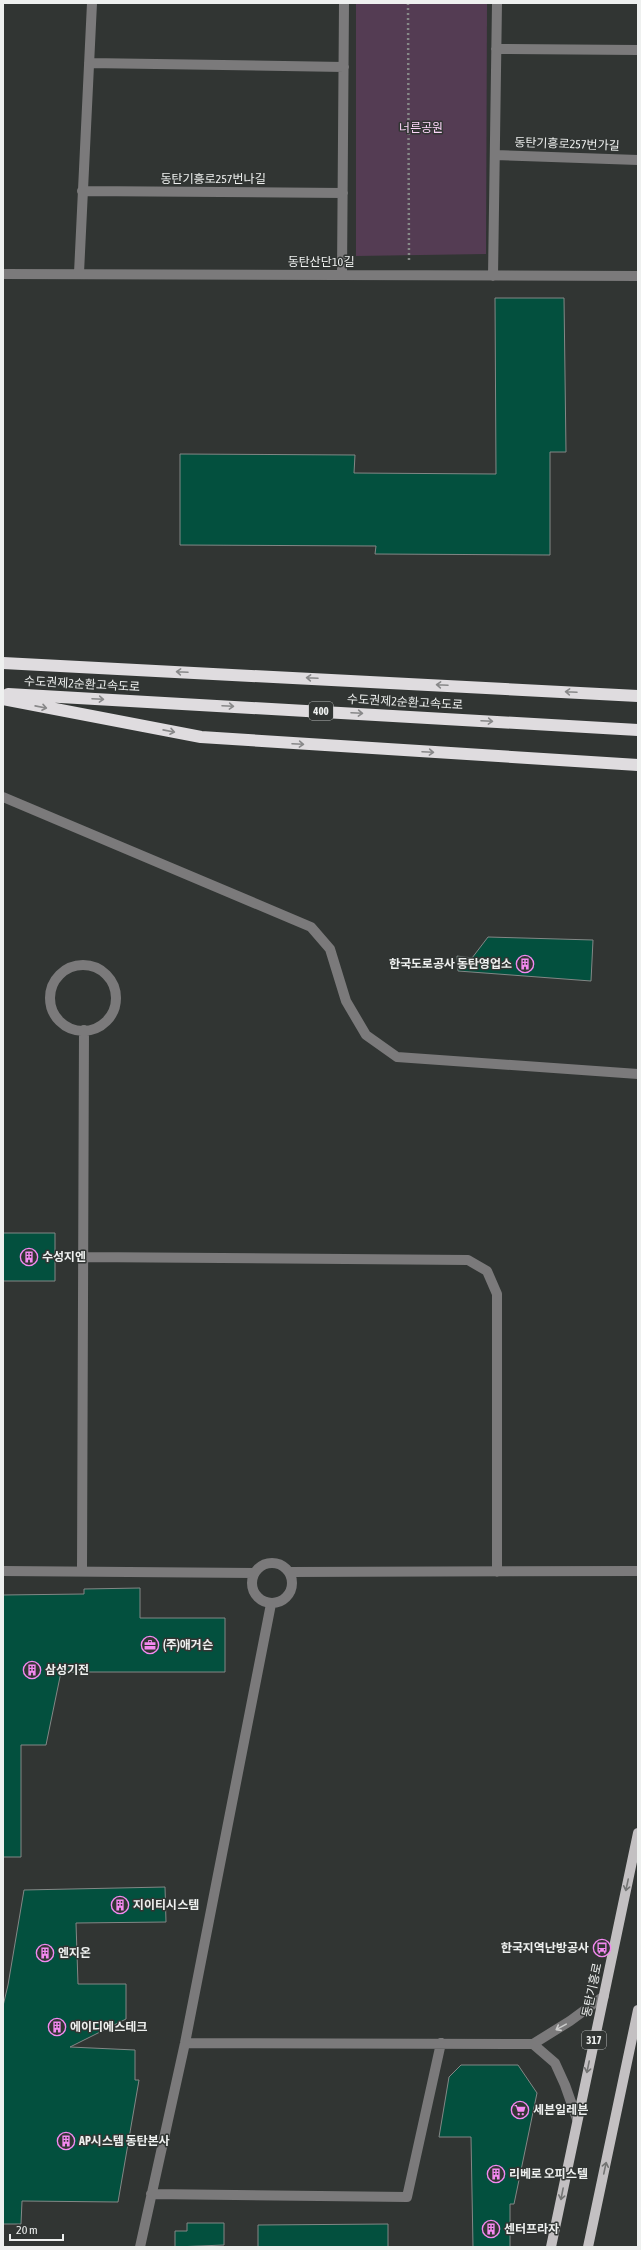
<svg xmlns="http://www.w3.org/2000/svg" width="641" height="2250" font-family="'Asap Condensed','Noto Sans KR',sans-serif">
<style>
.green{fill:#543c53}
.building{fill:#03503e;stroke:#838786}
.lines{fill:none;stroke-linecap:round;stroke-linejoin:round}
.path{stroke:#868987;stroke-width:2.5;stroke-dasharray:2 3;stroke-linecap:butt}
.minor{stroke:#7b7a7b;stroke-width:10}
.major{stroke:#c3c0c2;stroke-width:10}
.highway{stroke:#dfdcdf;stroke-width:12}
.oneway{stroke:#888889}
.oneway2{stroke:#737473}
.oneway3{stroke:#cccdcc}
.labels{text-anchor:middle;dominant-baseline:central;stroke-width:3;stroke-linejoin:round;paint-order:stroke}
.shield{fill:#313533;stroke:#b5b8b7;stroke-width:1}
.shield-label{font-size:11px;font-weight:bold;fill:#eef0ef}
.park-label{font-size:12px;fill:#fbd5f8;stroke:#313533}
.street-label{font-size:12px;fill:#eef0ef;stroke:#313533}
.poi-label{font-size:12px;font-weight:bold;fill:#eef0ef;stroke:#313533;text-anchor:start}
</style>
<rect width="100%" height="100%" fill="#313533"/>
<path class="green" d="M356,3h131l-1,251 -130,2z"/>
<path class="building" d="M495,298h69l2,154h-16v103l-175,-1 1,-8 -196,-1v-91l175,1 -1,18 142,1z
M488,937l105,3 -2,41 -133,-10 -1,-15 15,2z
M3,1233h52v48h-52z
M140,1588v30h85v54h-164l-15,73h-25v112h-18v-262l81,-1v-5z
M165,1887l1,35 -90,1 2,61h48v35l-56,28 65,3v30h4l-21,122 -96,-1 -1,23h-18v-218l5,-21 16,-95z
M461,2065h57l19,28 -23,111h-4v43h-37l-2,-110h-32l10,-60z
M187,2223h37v22l-49,2v-16h12z
M388,2224v23h-130v-22z"/>
<g class="lines">
<path class="path" d="M408,3l1,259"/>
<path class="minor" d="M496,49l142,1
M89,63l255,4
M495,155l143,5
M82,191l261,2
M79,273l13,-270
M3,274l635,2
M342,275l2,-272
M493,276l4,-273
M3,797l308,130 19,22 16,52 20,34 31,22 241,17
M50 998a33 33 0 1 1 66 0a33 33 0 1 1-66 0Z
M83,1257l385,3 19,11 10,23v278
M252 1583a20 20 0 1 1 40 0a20 20 0 1 1-40 0Z
M3,1571l251,2
M82,1571l2,-541
M289,1572l349,-1
M185,2043l348,1 37,-23 34,-25
M533,2044l22,19 10,22 12,34
M151,2194l256,3 34,-154
M140,2247l45,-204 86,-439"/>
<path class="major" d="M551,2247l87,-414
M588,2247l50,-237"/>
<path class="highway" d="M3,663l635,33
M8,694l630,36
M3,699l198,38 437,28"/>
</g>
<defs><path id="oneway-shaft" d="M-6 0H5M1.5-3L5.5 0L1.5 3" fill="none" stroke-width="1.6" stroke-linecap="round" stroke-linejoin="round"/></defs>
<g class="oneway">
<use href="#oneway-shaft" transform="translate(182 672) rotate(-177)"/>
<use href="#oneway-shaft" transform="translate(312 678) rotate(-177)"/>
<use href="#oneway-shaft" transform="translate(442 685) rotate(-177)"/>
<use href="#oneway-shaft" transform="translate(571 692) rotate(-177)"/>
<use href="#oneway-shaft" transform="translate(98 699) rotate(3)"/>
<use href="#oneway-shaft" transform="translate(228 706) rotate(3)"/>
<use href="#oneway-shaft" transform="translate(41 707) rotate(11)"/>
<use href="#oneway-shaft" transform="translate(357 713) rotate(3)"/>
<use href="#oneway-shaft" transform="translate(487 721) rotate(3)"/>
<use href="#oneway-shaft" transform="translate(169 731) rotate(11)"/>
<use href="#oneway-shaft" transform="translate(298 744) rotate(3)"/>
<use href="#oneway-shaft" transform="translate(428 752) rotate(3)"/>
</g>
<g class="oneway2">
<use href="#oneway-shaft" transform="translate(627 1885) rotate(102)"/>
<use href="#oneway-shaft" transform="translate(588 2067) rotate(102)"/>
<use href="#oneway-shaft" transform="translate(605 2168) rotate(-78)"/>
<use href="#oneway-shaft" transform="translate(562 2194) rotate(101)"/>
</g>
<use class="oneway3" href="#oneway-shaft" transform="translate(561 2027) rotate(151)"/>
<defs>
<symbol id="building-ring" viewBox="-11 -11 22 22"><circle r="9.5" fill="#313533" stroke="#f489f0" stroke-width="1.5"/><path d="M-4-6H4V6H1V3H-1V6H-4ZM-2.5-4.3h1.7v1.8h-1.7ZM.8-4.3h1.7v1.8H.8ZM-2.5-1h1.7V.8h-1.7ZM.8-1h1.7V.8H.8Z" fill="#f489f0"/></symbol>
<symbol id="office-ring" viewBox="-11 -11 22 22"><circle r="9.5" fill="#313533" stroke="#f489f0" stroke-width="1.5"/><path d="M-6-3h4V-5.5h4V-3h4V5H-6ZM-1-4.5V-3h2v-1.5ZM-6 0V1H6V0Z" fill="#f489f0"/></symbol>
<symbol id="bus-ring" viewBox="-11 -11 22 22"><circle r="9.5" fill="#313533" stroke="#f489f0" stroke-width="1.5"/><path d="M-5-6H5V4H4V6H2V4H-2V6H-4V4H-5ZM-3.5-4V0h7V-4ZM-3.5 1.2v1.5H-2V1.2ZM2 1.2v1.5H3.5V1.2Z" fill="#f489f0"/></symbol>
<symbol id="supermarket-ring" viewBox="-11 -11 22 22"><circle r="9.5" fill="#313533" stroke="#f489f0" stroke-width="1.5"/><path d="M-6-5.5h2.5l.6 2H6L4.5 2H-2.5L-4.4-4H-6ZM-1.5 3.2a1.3 1.3 0 1 0 .1 0ZM3 3.2a1.3 1.3 0 1 0 .1 0Z" fill="#f489f0"/></symbol>
</defs>
<g fill-rule="evenodd">
<use href="#building-ring" x="515" y="954" width="20" height="20"/>
<use href="#building-ring" x="19" y="1247" width="20" height="20"/>
<use href="#office-ring" x="140" y="1635" width="20" height="20"/>
<use href="#building-ring" x="22" y="1660" width="20" height="20"/>
<use href="#building-ring" x="110" y="1895" width="20" height="20"/>
<use href="#bus-ring" x="592" y="1938" width="20" height="20"/>
<use href="#building-ring" x="35" y="1943" width="20" height="20"/>
<use href="#building-ring" x="47" y="2017" width="20" height="20"/>
<use href="#supermarket-ring" x="510" y="2100" width="20" height="20"/>
<use href="#building-ring" x="56" y="2131" width="20" height="20"/>
<use href="#building-ring" x="486" y="2164" width="20" height="20"/>
<use href="#building-ring" x="481" y="2219" width="20" height="20"/>
</g>
<g class="labels">
<g class="shield">
<rect x="309" y="702" width="24" height="18" rx="3"/>
<rect x="582" y="2031" width="24" height="18" rx="3"/>
</g>
<g class="shield-label">
<text x="321" y="711">400</text>
<text x="594" y="2040">317</text>
</g>
<g class="park-label">
<text x="421" y="128">너른공원</text>
</g>
<g class="street-label">
<text transform="translate(567 144) rotate(2)">동탄기흥로257번가길</text>
<text x="213" y="179">동탄기흥로257번나길</text>
<text x="321" y="262">동탄산단10길</text>
<text transform="translate(82 684) rotate(3)">수도권제2순환고속도로</text>
<text transform="translate(405 702) rotate(3)">수도권제2순환고속도로</text>
<text transform="translate(592 1990) rotate(-78)">동탄기흥로</text>
</g>
<g class="poi-label">
<text x="512" y="964" text-anchor="end">한국도로공사 동탄영업소</text>
<text x="42" y="1257">수성지엔</text>
<text x="163" y="1645">(주)애거슨</text>
<text x="45" y="1670">삼성기전</text>
<text x="133" y="1905">지이티시스템</text>
<text x="589" y="1948" text-anchor="end">한국지역난방공사</text>
<text x="58" y="1953">엔지온</text>
<text x="70" y="2027">에이디에스테크</text>
<text x="533" y="2110">세븐일레븐</text>
<text x="79" y="2141">AP시스템 동탄본사</text>
<text x="509" y="2174">리베로 오피스텔</text>
<text x="504" y="2229">센터프라자</text>
</g>
</g>
<rect width="641" height="2250" fill="none" stroke="#eef0ef" stroke-width="8"/>
<path d="M10 2234v6h53v-6" fill="none" stroke="#eef0ef" stroke-width="2"/>
<text x="16" y="2234" font-size="12" fill="#eef0ef" stroke="#313533" stroke-width="3" paint-order="stroke">20 m</text>
</svg>
